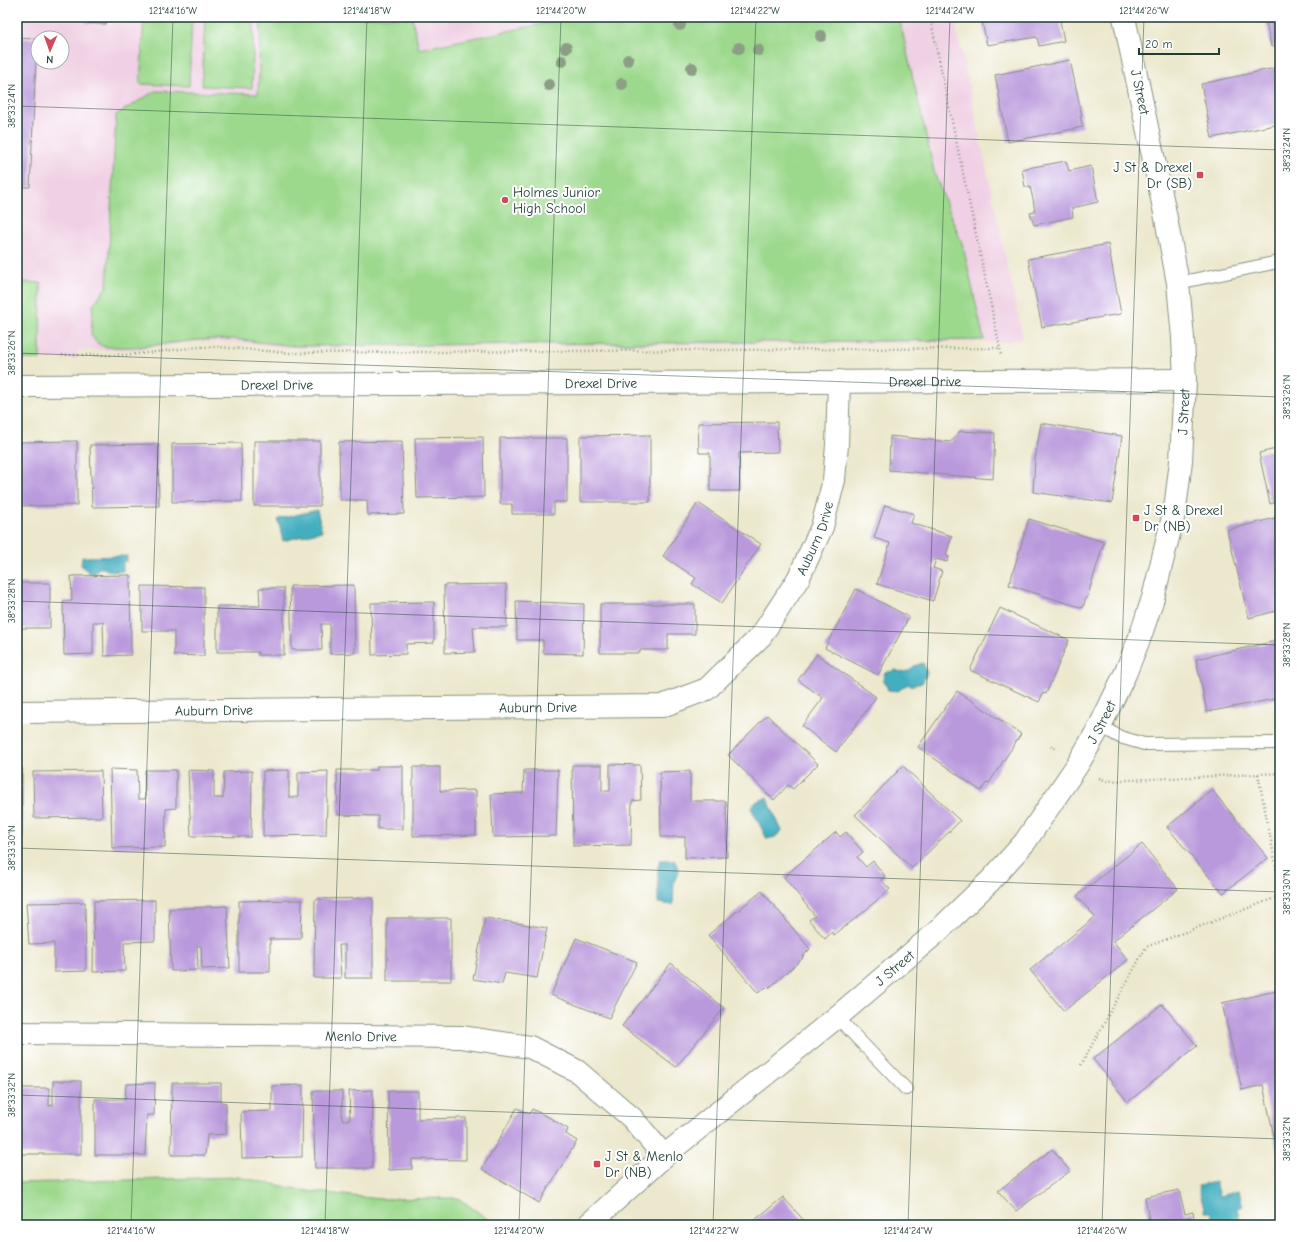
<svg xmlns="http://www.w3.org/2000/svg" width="1297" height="1242" font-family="'Comic Neue',sans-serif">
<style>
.built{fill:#f0d0e4;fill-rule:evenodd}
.green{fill:#9cd98d;stroke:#5e8b60}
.water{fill:#42aec0;stroke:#30767a}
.building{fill:#b999dc}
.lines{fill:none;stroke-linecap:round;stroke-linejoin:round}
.service-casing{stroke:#869280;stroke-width:14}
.minor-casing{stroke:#869280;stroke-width:24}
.tertiary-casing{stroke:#869280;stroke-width:24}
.path{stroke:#869280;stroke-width:2.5;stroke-dasharray:1 3;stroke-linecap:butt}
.service{stroke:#fff;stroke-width:12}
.minor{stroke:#fff;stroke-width:22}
.tertiary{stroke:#fff;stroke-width:22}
.tree{fill:#8c9f85}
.ticks{fill:none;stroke:#1f3d34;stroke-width:1;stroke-opacity:0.45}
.poi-dot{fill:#d1495b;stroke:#fff;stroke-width:1.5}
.labels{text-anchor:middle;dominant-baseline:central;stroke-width:4;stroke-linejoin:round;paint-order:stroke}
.street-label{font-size:14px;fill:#1f3d34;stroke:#fff}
.poi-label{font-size:14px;fill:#1f3d34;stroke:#fff;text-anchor:start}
.neatline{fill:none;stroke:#1f3d34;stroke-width:1.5}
.ticks-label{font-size:10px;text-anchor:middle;fill:#1f3d34}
</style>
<rect width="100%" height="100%" fill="#fff"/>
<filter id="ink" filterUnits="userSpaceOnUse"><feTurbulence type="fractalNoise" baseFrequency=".025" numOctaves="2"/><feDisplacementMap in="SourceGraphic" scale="8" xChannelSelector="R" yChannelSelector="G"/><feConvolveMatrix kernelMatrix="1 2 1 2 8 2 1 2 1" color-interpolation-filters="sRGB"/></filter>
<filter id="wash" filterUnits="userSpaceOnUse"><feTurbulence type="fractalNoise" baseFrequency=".012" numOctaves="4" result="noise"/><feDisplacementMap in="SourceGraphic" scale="16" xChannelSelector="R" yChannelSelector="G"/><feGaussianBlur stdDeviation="0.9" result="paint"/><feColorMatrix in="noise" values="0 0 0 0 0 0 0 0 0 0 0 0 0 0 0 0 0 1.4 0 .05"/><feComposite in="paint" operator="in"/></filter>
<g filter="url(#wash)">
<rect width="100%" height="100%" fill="#ece8cd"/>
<path class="built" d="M17,17h937l69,321 -15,4 -719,6 -55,-6h-39l-63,8h-55v9h-60zM38,38h24v24h-24z"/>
<path class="green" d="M144,17h48l-3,69 -49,-2z
M205,17h49l-2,71 -50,-2z
M261,17h151l7,32 158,-32h322l36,158 28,71 21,94 -690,6 -61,-7 -35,1 -60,7h-34l-7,-4 -6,-8 2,-30 14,-19 9,-171 39,-24 103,3z
M17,282l24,1 -1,76h-23z
M238,1177l69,14 72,8 79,-1 38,27h-479l1,-42z"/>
<path class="water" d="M317,510l5,21 -39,10 -5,-22z
M127,556v5h-4v10l-11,1 -9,-4h-5l-3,6 -6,-1 -8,-8 1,-8z
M923,663l4,10 -5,10 -12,3 -2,-2 -10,7 -10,-1 -5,-12 2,-5 11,-3 5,2 8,-1 5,-5z
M767,798l15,33 -7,6 -8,2 -16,-31 6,-7z
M660,860h14l5,10 -5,12 -1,23 -15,-2v-36z
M1215,1182l4,14 20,-5 4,15 -6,2 4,17h-27l-3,-13h-6l-7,-26z"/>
<g id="blocks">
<path class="building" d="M86,17h45v3l-24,-1 -1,5 -20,-1z
M981,17h80l1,4h-2l4,20 -25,5 -2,-9 -50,8z
M1265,17h15v29l-9,1z
M17,38l20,1 -7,148h-13z
M1070,60l12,56h-2l3,11 -75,15 -13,-67z
M1280,67v57l-68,14 -11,-54z
M1066,161l3,10 22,-5 7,36 -26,6 1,9 -39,8 -4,-12 5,-1 -2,-13 -3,-12h-5l-3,-18z
M1108,244l13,70 -79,13 -14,-68z
M777,422l1,30 -39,1 1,38h-30v-38h-11l-1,-30z
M1041,423l81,13 -10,67 -79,-11 2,-32z
M960,431l35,2 -2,46 -104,-9 1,-34 60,6 5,-4z
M650,435v67h-70v-66z
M483,437l1,60 -67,1 -2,-60z
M500,438h67v64h-13v12h-42v-10h-12z
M77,441v64l-60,1v-64z
M254,441h66v65h-66z
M402,441l2,73 -36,1 -1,-15h-27l-1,-58z
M241,443l1,58 -70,1v-58z
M158,444l1,62 -67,1 -2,-62z
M1280,448v53l-10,3 -11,-51z
M698,503l63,41 -39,59 -30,-19 4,-6 -33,-22z
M885,505l29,9 -3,9 41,13 -6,19 3,2 -2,5 -11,-3 -3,9 9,3 -9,30 -56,-17 13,-41 -16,-5z
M1279,517l1,93 -31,8 -22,-88z
M1029,519l75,23 -17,56 -1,-1 -3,11 -74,-23z
M130,575l1,80 -27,1 -1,-34h-10v32l-29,1 -1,-54h9l-1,-25z
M17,583h33v45h-31v30h-2z
M506,584l1,43h-34l2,25 -30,1 -1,-68z
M354,585l1,68 -25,1v-30h-9l1,26h-30l-2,-64z
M142,586l62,1v69l-30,-1v-24h-32z
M259,588h25v67h-26v-3h-41v-46h43z
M856,589l53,28 -31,58 -53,-27z
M516,601l68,3 -1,50 -40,-1v-13h-26z
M434,602v41l-28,1v10l-34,1 -1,-52z
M600,604h95v30h-27v16h-28v3h-40z
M1000,608l69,32 -23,54 -3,-1 -4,9 -69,-32z
M1280,640v58l-73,14 -11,-53z
M817,654l59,43 -40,55 -34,-26 21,-28 -25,-18z
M957,691l64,43 -32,49 -2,-1 -6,9 -63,-44z
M767,715l51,49 -25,25 -5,-4 -14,15 -46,-45z
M610,764l30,1 1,35 -9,1 -1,44 -58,1 -1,-81h30v26h8z
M377,766h26v63h-25v-13l-40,-1 -1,-45h40z
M903,766l57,55 -48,47 -57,-53z
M413,767h27v24l36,-1v45l-63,1z
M17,768h5v69h-5z
M110,769l27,1 1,29h7v-29h31v38l-10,1 -1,38 -53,1z
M188,770l26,1v27h9l1,-26 28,-1 -1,66 -60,-1z
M289,770v27h9v-25l30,-1 -2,64 -63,1v-65z
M524,770h34l-2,66 -63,1 -2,-43 32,-1z
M101,771l1,46 -68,1 -1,-46z
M690,771v30h36l1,56 -42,1v-21h-24l-1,-65z
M1212,790l56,68 -45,35 -56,-66z
M836,832l4,5 6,-5 17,20 -6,5 9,10 7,-6 12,15 -4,4 9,9 -30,26 -26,20 -2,-3 -7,7 -16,-19 6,-4 -31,-39z
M1142,844l36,45 -65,52 15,19 -64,51 -34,-41 65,-53 -18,-21z
M762,891l48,58 -8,8 1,1 -35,31 -2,-2 -8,6 -50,-58z
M373,898v80h-28v-33h-6l2,33h-27l1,-79z
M155,900v41l-31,1 1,29 -32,1 1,-71z
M302,900l-1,39h-31v33h-31v-71z
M85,902l1,69 -32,1v-29l-25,1 -3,-41z
M227,906l3,62 -28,1 -1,-23h-4l1,24 -27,1 -2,-62z
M387,918h64v63h-64z
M485,918l62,10 -10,50 -32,-5 -3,11 -29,-5z
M576,938l61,24 -28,56 -58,-23z
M671,963l53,45 -48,59 -54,-41z
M1276,991l4,20 -1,149 -16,-75 -21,5 -20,-87z
M1162,1004l35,42 -69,56 -35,-43z
M53,1081h28v73h-61l-2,-66h31v18l4,-1z
M155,1083l-1,32h-7l-2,40h-50v-56h30l1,-15z
M172,1083h49v19l5,1v31l-19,1 -2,20h-34z
M303,1085l-1,72 -60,1 -1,-46 31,-1v-25z
M373,1090l-1,78h-57l-2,-77h29v29h8l-1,-29z
M388,1091h30v28l48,-1v42l-54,-1v10l-23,1z
M517,1108l12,6 3,-5 18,9 18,11 -2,5 11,7 -38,62 -57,-34z
M1052,1149l18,22 -54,40 -18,-20z
M1179,1190l6,24 8,-2 2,13h-51l-1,-3 6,-2 -4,-23z
M783,1197l25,28h-59z"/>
</g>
</g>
<g filter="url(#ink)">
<use href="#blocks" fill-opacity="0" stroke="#869280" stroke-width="1"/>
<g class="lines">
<defs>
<path id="service" d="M1178,283l100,-21
M1100,726l20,11 24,7 136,-1
M837,1017l69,72"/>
<g id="minor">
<path id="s1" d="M17,386l1168,-6"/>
<path id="s2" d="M17,712l645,-6 45,-17 54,-53 37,-57 24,-52 12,-47 3,-35 2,-64"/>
<path id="s3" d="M17,1033l444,4 69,10 47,24 55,47 32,38"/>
</g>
<g id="tertiary">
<path id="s4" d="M588,1225l76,-69 173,-139 101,-86 53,-51 34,-38 53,-78 22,-38 25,-52 15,-37 13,-39 22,-89 6,-48 4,-81 -2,-42 -5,-55 -13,-70 -41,-196"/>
</g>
</defs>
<use href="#service" class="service-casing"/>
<use href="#minor" class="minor-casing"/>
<use href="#tertiary" class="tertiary-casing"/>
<path class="path" d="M930,17l70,331
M62,355h67l70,-8h20l71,6 710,-5 1,8
M1051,746l6,4
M1258,774l22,113
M1099,778l8,3 173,-8
M1081,1065l65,-118 134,-51"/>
<use href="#service" class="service"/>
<use href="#minor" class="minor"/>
<use href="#tertiary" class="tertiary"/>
</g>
<g class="tree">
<circle cx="680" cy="25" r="6"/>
<circle cx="821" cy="36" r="6"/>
<circle cx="566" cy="48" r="6"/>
<circle cx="739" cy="48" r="6"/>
<circle cx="758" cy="50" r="6"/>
<circle cx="628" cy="60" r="6"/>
<circle cx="562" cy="61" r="6"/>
<circle cx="692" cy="68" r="6"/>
<circle cx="622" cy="84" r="6"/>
<circle cx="549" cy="85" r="6"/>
</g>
</g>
<path class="ticks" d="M17,106l1263,44M17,353l1263,44M17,601l1263,44M17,848l1263,44M17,1095l1263,44M131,1225l42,-1208M325,1225l42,-1208M519,1225l42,-1208M713,1225l43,-1208M908,1225l42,-1208M1102,1225l42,-1208"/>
<g class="poi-dot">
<rect x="1196" y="171" width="8" height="8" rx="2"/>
<circle cx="505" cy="200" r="4"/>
<rect x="1132" y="514" width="8" height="8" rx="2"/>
<rect x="593" y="1160" width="8" height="8" rx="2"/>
</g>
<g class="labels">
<g class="street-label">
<text transform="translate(1140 92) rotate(78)">J Street</text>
<text stroke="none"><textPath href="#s1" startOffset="908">Drexel Drive</textPath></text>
<text stroke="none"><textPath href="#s1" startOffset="584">Drexel Drive</textPath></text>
<text stroke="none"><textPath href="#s1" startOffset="260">Drexel Drive</textPath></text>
<text stroke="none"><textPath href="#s4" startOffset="1048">J Street</textPath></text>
<text stroke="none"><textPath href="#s2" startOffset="881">Auburn Drive</textPath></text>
<text stroke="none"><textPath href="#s2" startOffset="521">Auburn Drive</textPath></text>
<text stroke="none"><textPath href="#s2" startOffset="197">Auburn Drive</textPath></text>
<text stroke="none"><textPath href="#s4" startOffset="724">J Street</textPath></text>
<text stroke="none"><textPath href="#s4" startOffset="400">J Street</textPath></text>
<text stroke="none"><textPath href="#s3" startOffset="344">Menlo Drive</textPath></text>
</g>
<g class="poi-label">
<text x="1192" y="167" text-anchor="end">J St &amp; Drexel<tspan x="1192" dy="16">Dr (SB)</tspan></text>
<text x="513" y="192">Holmes Junior<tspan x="513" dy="16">High School</tspan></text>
<text x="1144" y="510">J St &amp; Drexel<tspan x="1144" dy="16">Dr (NB)</tspan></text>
<text x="605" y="1156">J St &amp; Menlo<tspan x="605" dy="16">Dr (NB)</tspan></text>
</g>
</g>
<rect width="1297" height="1242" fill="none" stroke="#fff" stroke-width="44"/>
<g transform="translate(50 50) rotate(182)"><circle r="19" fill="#ffffff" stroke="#a5b1ae"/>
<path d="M0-3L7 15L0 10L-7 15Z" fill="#d1495b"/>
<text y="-6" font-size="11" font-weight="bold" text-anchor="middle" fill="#1f3d34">N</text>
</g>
<path d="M1139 48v6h80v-6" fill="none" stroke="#1f3d34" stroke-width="2"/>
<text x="1145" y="48" font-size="12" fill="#1f3d34" stroke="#ffffff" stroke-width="3" paint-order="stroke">20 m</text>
<rect x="22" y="22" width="1253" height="1198" class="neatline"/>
<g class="ticks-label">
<text x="173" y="14">121°44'16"W</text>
<text x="367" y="14">121°44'18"W</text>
<text x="561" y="14">121°44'20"W</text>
<text x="755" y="14">121°44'22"W</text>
<text x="950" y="14">121°44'24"W</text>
<text x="1144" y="14">121°44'26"W</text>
<text transform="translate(11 106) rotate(-90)" y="4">38°33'24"N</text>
<text transform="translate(1286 150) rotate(-90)" y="4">38°33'24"N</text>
<text transform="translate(11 353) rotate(-90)" y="4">38°33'26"N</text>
<text transform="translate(1286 397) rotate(-90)" y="4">38°33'26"N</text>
<text transform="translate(11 601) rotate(-90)" y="4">38°33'28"N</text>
<text transform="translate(1286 645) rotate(-90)" y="4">38°33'28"N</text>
<text transform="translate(11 848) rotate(-90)" y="4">38°33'30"N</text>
<text transform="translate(1286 892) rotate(-90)" y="4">38°33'30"N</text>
<text transform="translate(11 1095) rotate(-90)" y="4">38°33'32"N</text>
<text transform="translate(1286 1139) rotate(-90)" y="4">38°33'32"N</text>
<text x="131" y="1234">121°44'16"W</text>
<text x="325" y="1234">121°44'18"W</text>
<text x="519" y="1234">121°44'20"W</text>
<text x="714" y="1234">121°44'22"W</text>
<text x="908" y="1234">121°44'24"W</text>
<text x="1102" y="1234">121°44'26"W</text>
</g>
</svg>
